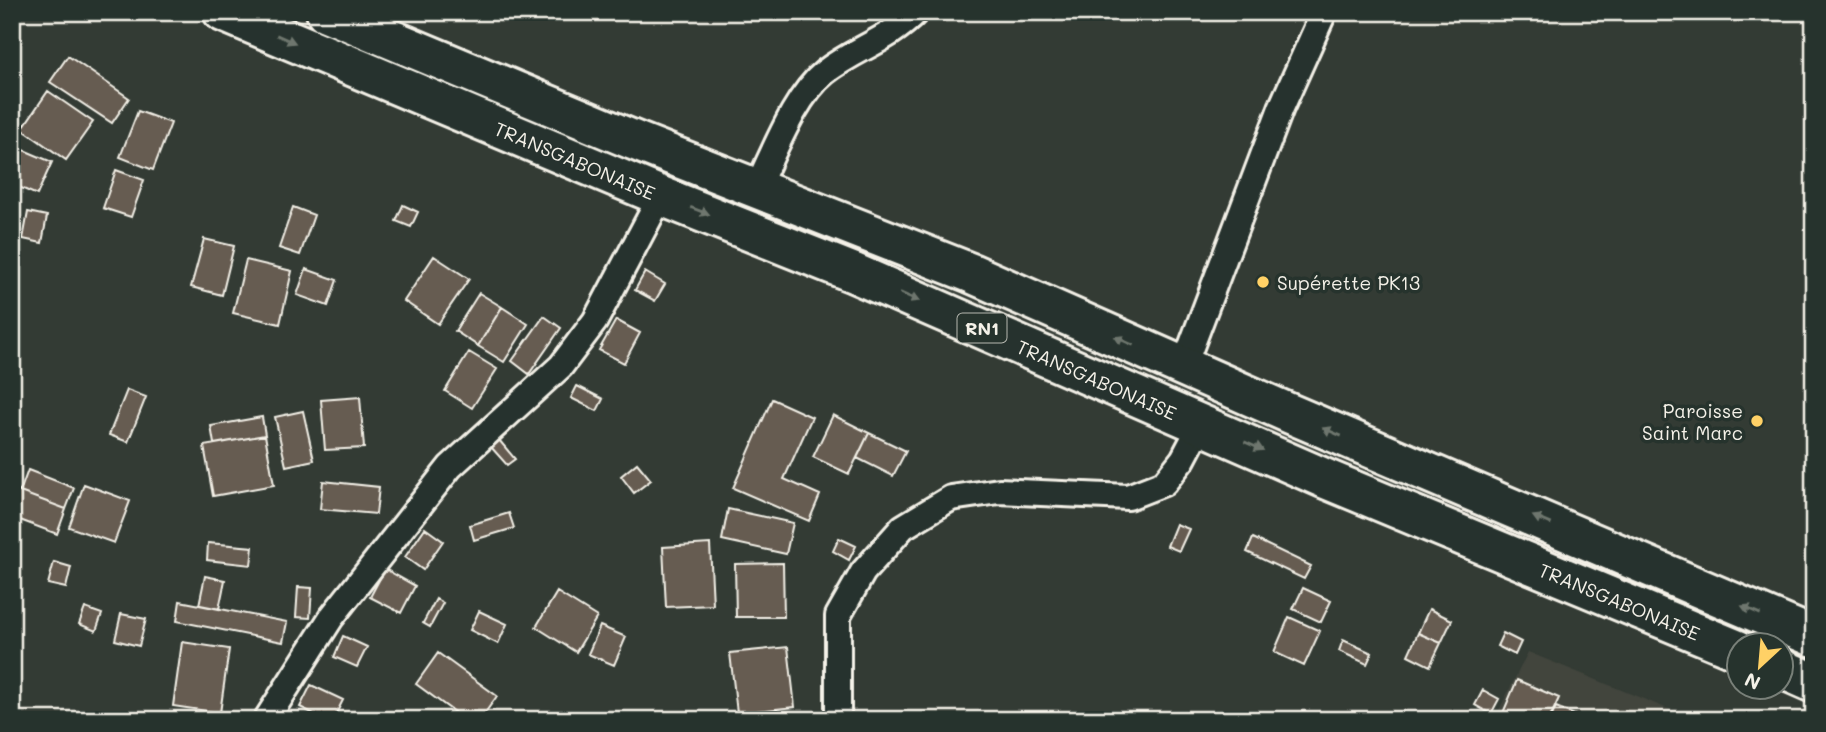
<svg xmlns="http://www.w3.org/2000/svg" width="1826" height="732" font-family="Mali,sans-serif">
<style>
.built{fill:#42453d}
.building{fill:#665b51;stroke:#f4f1e8;stroke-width:2}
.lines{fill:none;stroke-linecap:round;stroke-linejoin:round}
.minor-casing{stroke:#f4f1e8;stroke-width:30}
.trunk-casing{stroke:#f4f1e8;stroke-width:44}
.minor{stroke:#26332d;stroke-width:24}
.trunk{stroke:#26332d;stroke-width:38}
.oneway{fill:#6e766e}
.poi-dot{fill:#ffd166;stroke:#26332d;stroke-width:2.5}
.labels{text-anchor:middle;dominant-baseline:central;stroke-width:7;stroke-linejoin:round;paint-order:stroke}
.shield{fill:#26332d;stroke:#b6b8b0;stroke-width:2}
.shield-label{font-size:18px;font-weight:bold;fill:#f4f1e8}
.street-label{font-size:19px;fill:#f4f1e8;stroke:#26332d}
.poi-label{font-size:19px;fill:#f4f1e8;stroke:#26332d;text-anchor:start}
</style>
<rect width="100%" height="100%" fill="#333b34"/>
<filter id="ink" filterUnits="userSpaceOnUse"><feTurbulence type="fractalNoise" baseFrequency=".0143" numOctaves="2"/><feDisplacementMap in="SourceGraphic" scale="14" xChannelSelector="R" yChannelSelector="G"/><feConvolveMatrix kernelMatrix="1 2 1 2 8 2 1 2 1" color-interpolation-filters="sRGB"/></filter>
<g filter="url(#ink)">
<path class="built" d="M1528,652l167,68h-201z"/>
<path class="building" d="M68,56l61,42 -17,25 -62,-41z
M48,91l45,31 -27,38 -44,-31z
M138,111l33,12 -18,47 -33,-13z
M12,145l40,17 -15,33 -25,-11z
M116,170l28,10 -13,37 -28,-9z
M403,205l15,7 -7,15 -15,-6z
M293,207l21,8 -14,40 -21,-7z
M28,212l19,4 -5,27 -19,-4z
M204,239l30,7 -12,49 -31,-8z
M434,256l35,23 -31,45 -34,-23z
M246,260l46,11 -12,53 -47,-11z
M306,269l31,11 -9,26 -31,-11z
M645,272l20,12 -10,17 -20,-11z
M479,293l23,14 -24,39 -23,-15z
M502,307l26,17 -24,38 -26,-16z
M544,316l17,12 -32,46 -17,-13z
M616,320l24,13 -16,30 -25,-13z
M469,352l28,17 -25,39 -27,-17z
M577,386l26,13 -6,12 -26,-13z
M127,390l19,7 -18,45 -19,-7z
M360,397l4,51 -39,2 -4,-50z
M772,399l40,18 -28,62 36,16 -11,26 -76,-33z
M303,411l11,49 -28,6 -11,-49z
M833,415l36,18 -20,41 -36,-17z
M262,417l3,18 -51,9 -3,-18z
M869,433l37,18 -13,25 -36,-18z
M265,435l9,50 -61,11 -9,-50z
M499,440l16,19 -8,6 -16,-18z
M637,463l14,17 -17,13 -13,-17z
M28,470l46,18 -8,21 -46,-17z
M323,481l56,6 -3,27 -56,-5z
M84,484l46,17 -16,42 -45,-16z
M12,489l54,20 -9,25 -45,-17z
M728,509l65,14 -7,31 -64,-14z
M509,513l5,15 -40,12 -4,-15z
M1176,524l13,5 -10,22 -12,-5z
M425,528l18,13 -20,29 -18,-13z
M839,538l17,8 -7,14 -16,-9z
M1253,538l58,28 -7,13 -57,-27z
M208,543l45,4 -2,18 -44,-5z
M710,544l3,61 -47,2 -3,-60z
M54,562l17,5 -5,21 -18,-4z
M783,563l1,54h-48l-1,-53z
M385,569l30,17 -14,27 -31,-16z
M205,576l20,4 -6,29 -20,-4z
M298,587l14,1 -2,30 -14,-1z
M1303,588l28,13 -10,21 -28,-13z
M557,592l40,25 -21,35 -40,-25z
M436,599l7,4 -13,24 -7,-4z
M180,601l107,21 -4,20 -106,-21z
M85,608l17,6 -6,17 -17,-7z
M1429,609l23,11 -11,23 -23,-10z
M479,611l28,13 -9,20 -28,-14z
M121,614l25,5 -7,27 -24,-6z
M1289,617l31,14 -16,35 -30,-14z
M600,626l26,11 -12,28 -26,-11z
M1418,633l23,10 -11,23 -22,-11z
M1503,633l18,9 -6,13 -18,-9z
M343,636l24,11 -10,20 -23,-10z
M1343,640l29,13 -5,11 -28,-13z
M182,642l47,7 -9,64 -47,-7z
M788,647l7,60 -58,6 -7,-60z
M438,653l59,43 -17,24h-15l-49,-36z
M1517,680l42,18 -10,22h-49z
M311,685l32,15 -10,20h-7l-26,-13z
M1483,690l16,9 -8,15 -16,-9z
M1556,707l30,13h-36z"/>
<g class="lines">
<defs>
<path id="minor" d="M756,189c18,-36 38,-92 69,-117 31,-24 63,-31 91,-60
M1183,368l98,-260 43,-96
M266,720l65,-102 119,-151 111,-101 34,-45 66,-125
M838,720v-104l25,-44 40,-45 48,-29 48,-7 129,6 36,-14 19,-24 19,-36"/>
<g id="trunk">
<path id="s1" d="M223,12l438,184 193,77 472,206 412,171"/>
<path d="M326,12l307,128 338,133 320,141 523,223"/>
<path d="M1780,668l34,15"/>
</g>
</defs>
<use href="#minor" class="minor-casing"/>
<use href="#trunk" class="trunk-casing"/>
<use href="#minor" class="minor"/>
<use href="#trunk" class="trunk"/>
</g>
<defs><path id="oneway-solid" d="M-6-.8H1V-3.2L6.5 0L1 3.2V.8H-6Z" transform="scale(1.75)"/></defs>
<g class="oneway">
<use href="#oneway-solid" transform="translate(286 39) rotate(23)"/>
<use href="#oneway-solid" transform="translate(700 211) rotate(21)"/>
<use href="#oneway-solid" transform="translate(910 297) rotate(23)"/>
<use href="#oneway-solid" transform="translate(1124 341) rotate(-156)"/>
<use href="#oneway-solid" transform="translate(1332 432) rotate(-157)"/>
<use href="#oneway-solid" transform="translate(1254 446) rotate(24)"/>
<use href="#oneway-solid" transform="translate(1542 520) rotate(-157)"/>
<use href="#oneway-solid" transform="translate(1751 610) rotate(-157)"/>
</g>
</g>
<g class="poi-dot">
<circle cx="1263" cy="282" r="7"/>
<circle cx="1757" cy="421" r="7"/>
</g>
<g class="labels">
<rect class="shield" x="957.5" y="313.5" width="49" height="29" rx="5"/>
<g class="shield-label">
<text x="982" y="328">RN1</text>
</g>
<g class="street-label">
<text stroke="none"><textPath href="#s1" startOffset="382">TRANSGABONAISE</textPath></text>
<text stroke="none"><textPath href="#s1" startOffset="948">TRANSGABONAISE</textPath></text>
<text stroke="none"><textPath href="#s1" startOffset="1516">TRANSGABONAISE</textPath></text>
</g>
<g class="poi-label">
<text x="1277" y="282">Supérette PK13</text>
<text x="1743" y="410" text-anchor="end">Paroisse<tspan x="1743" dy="22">Saint Marc</tspan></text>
</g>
</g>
<rect width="1826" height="732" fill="none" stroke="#26332d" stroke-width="42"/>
<rect x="21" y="21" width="1784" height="690" fill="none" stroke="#f4f1e8" stroke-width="2.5" filter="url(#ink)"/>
<g transform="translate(1760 666) rotate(206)"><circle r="33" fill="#26332d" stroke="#787f78" stroke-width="2"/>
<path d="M0-5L12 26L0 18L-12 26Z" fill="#ffd166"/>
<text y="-10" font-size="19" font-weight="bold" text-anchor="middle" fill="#f4f1e8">N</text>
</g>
</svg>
